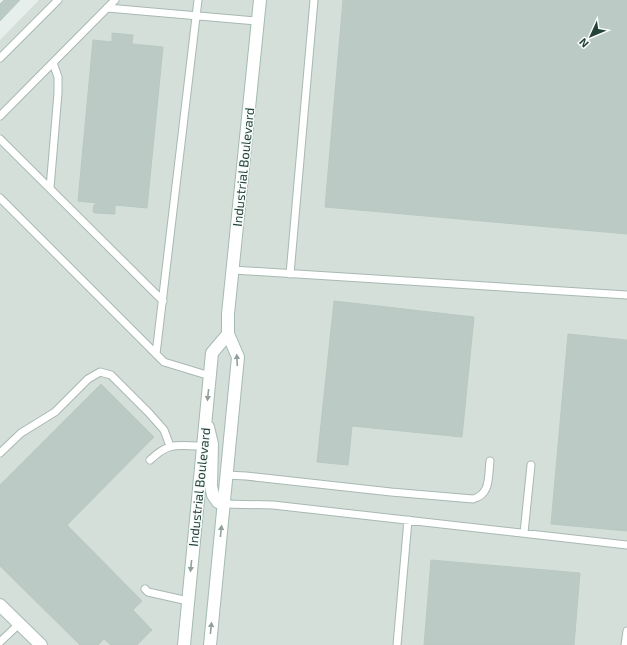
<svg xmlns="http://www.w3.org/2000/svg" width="627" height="645" font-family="'Exo 2',sans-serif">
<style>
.built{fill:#d4dfda}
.building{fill:#bbcac4;stroke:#b8c9c2}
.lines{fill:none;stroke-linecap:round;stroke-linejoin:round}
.lane-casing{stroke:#a8b8b2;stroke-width:9}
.secondary-casing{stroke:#a4bbb3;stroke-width:14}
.lane{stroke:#fff;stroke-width:7}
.secondary{stroke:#fff;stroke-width:12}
.oneway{fill:#92a09c}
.labels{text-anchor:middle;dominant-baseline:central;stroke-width:3;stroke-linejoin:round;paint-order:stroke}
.street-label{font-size:13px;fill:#24423a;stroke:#f7fbf9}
</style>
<rect width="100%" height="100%" fill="#e6efeb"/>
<path class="built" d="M39,0h588v645h-627v-605z"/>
<path class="building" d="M4,0h16l-20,21v-17z
M343,0h284v234l-302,-27z
M112,33l21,2 -1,9 31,3 -16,161 -32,-3v9l-20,-1 -2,-1 1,-7h1l1,-2 -18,-2 15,-161 19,2z
M334,301l140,16 -12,120 -110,-11 -4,39 -31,-3z
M568,334l59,6v191l-76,-7z
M101,384l53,53 -87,88 75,76 -9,9 19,20 -15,15h-26l-7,-6 -6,6h-18l-80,-79v-81z
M431,560l149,13 -6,72h-150z"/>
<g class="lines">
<defs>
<path id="lane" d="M107,8l150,13
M0,58l58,-58
M0,116l115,-116
M0,139l163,162
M50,188l8,-95v-16l-5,-14
M0,198l164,164 46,14
M233,270l394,25
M290,274l24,-274
M156,354l42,-354
M0,453l21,-20 34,-21 33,-33 12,-7 11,3 38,38 15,17 6,16
M150,460c20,-19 27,-14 53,-14
M226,475l20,1 145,16 82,7c18,-5 15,-22 17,-38
M223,504l50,1 354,40
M524,533l7,-68
M145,589l3,3 40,9
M0,642l19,-18
M397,645l11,-125
M625,645l2,-14"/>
<path id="secondary" d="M208,427l4,17 -1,42 2,9 5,7 5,2
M0,605l41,40
M184,645l28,-292 16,-19
M210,645l28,-288 -10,-23v-20l32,-314"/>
</defs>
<use href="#lane" class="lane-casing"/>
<use href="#secondary" class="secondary-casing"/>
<use href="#lane" class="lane"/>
<use href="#secondary" class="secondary"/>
</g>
<defs><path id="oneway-solid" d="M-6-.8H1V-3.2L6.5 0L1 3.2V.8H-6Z"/></defs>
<g class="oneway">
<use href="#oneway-solid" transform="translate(237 360) rotate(-93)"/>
<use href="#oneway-solid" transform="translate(208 395) rotate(96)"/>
<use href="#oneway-solid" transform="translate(221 531) rotate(-84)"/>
<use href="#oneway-solid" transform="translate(191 566) rotate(96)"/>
<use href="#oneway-solid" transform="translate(211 628) rotate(-84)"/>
</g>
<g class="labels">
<g class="street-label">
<text transform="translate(243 167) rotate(-84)">Industrial Boulevard</text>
<text transform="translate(199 487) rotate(-84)">Industrial Boulevard</text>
</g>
</g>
<g transform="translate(591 36) rotate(226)" stroke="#f7fbf9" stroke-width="3" paint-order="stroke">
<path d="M0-3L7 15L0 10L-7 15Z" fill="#24423a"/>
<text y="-6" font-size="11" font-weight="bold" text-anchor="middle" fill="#24423a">N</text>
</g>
</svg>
